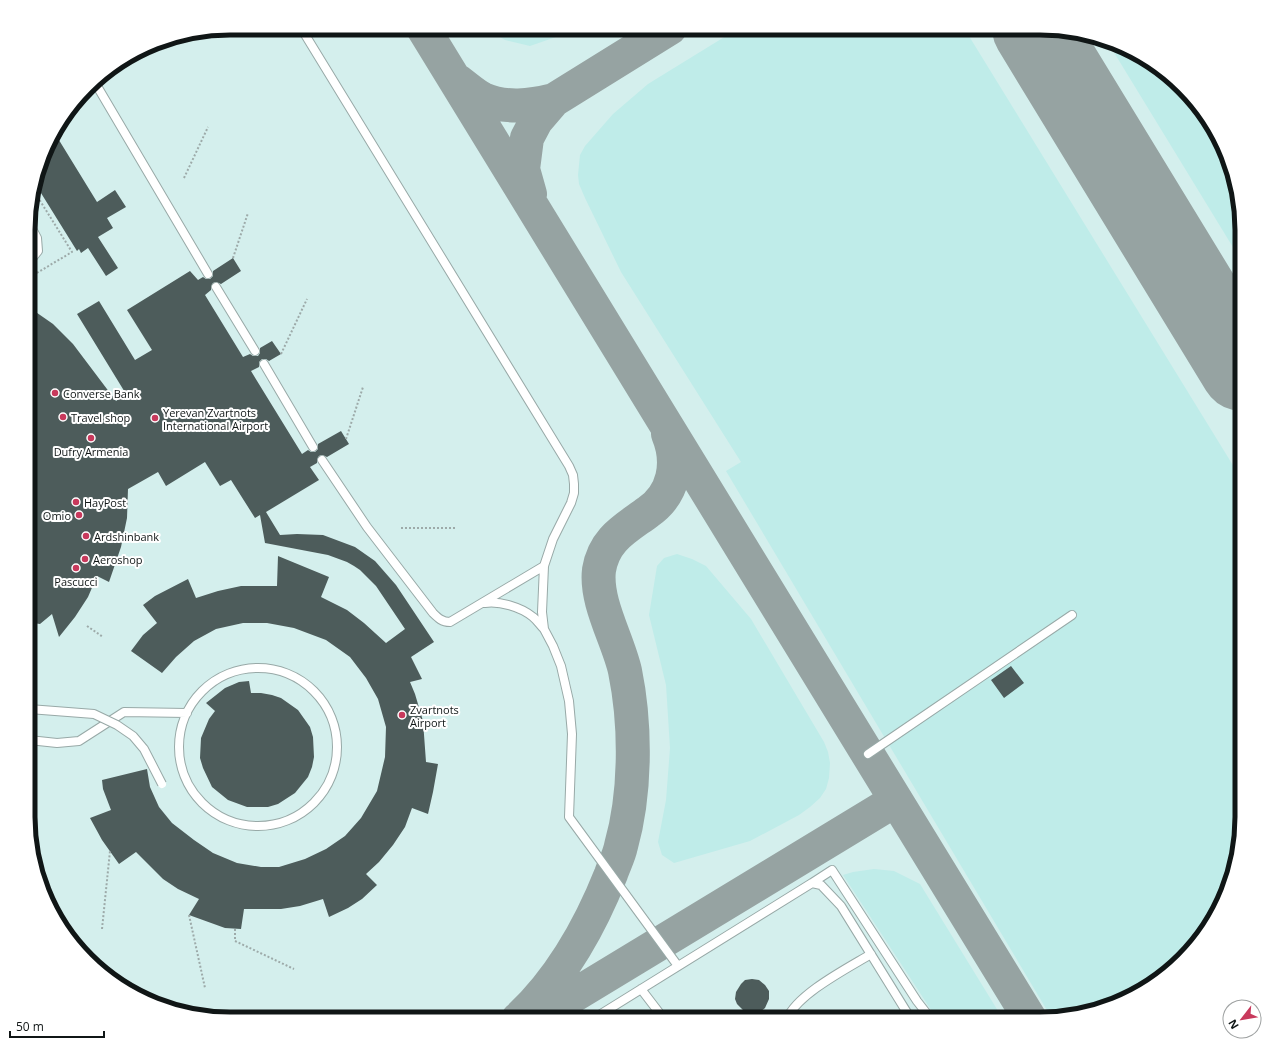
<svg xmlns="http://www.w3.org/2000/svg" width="1270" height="1047" font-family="'Open Sans',sans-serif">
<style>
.built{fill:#d4efed}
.green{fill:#bfece9}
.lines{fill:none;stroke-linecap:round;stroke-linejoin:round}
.taxiway{stroke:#96a3a2;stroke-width:34}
.runway{stroke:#96a3a2;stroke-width:84}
.building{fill:#4d5c5b}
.service-casing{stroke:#98a9a7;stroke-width:10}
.path{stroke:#9daaa9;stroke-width:2;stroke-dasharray:2 2;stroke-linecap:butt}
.service{stroke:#fff;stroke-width:8}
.service-bridge-casing{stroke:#98a9a7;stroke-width:10;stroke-linecap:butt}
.service-bridge{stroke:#fff;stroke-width:8}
.poi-dot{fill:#c8395c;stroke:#fff;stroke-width:1.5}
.labels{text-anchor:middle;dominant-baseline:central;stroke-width:4;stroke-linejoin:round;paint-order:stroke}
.poi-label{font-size:11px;fill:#101616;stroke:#fff;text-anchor:start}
.rim{fill:none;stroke:#101616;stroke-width:5}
</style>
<rect width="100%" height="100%" fill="#eafbfa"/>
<path class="built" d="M230,28h823l64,15 66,44 43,66 16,77v600l-21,76 -38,54 -66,43 -77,16h-823l-64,-15 -66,-44 -38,-54 -21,-76 2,-626 25,-75 42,-51 68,-39z"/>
<path class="green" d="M485,28h97l-52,18 -25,-6z
M739,28h225l278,452v350l-21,76 -38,54 -66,44 -66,13 -325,-546 15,-9 -120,-190 -36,-74 -6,-14 -1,-9 2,-20 5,-9 28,-32 35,-30z
M1107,41l10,3 66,43 44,66 15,77v32z
M677,554l15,5 14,7 45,53 73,123 4,10 2,11 -1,15 -3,11 -6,9 -10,9 -11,8 -49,26 -76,22 -12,-8 -4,-13 8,-42 4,-52 -4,-63 -17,-70 8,-49 7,-8z
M874,869l20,2 26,13 83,135h-66l-94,-144 10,-3z"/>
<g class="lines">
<path class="taxiway" d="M423,28l607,991
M458,81c8,6 17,14 25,18 23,10 47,7 71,1l-18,21 -9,17 -4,31 7,25
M554,100l116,-72
M518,1019c42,-39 72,-92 93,-145 3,-9 8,-18 10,-28 15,-53 15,-121 4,-175 -7,-31 -30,-69 -26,-101 5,-31 26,-41 49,-58 26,-18 32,-49 20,-78
M535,1019l361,-219"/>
<path class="runway" d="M1034,28l208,341"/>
</g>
<path class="building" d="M54,132l43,70 18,-12 11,17 -19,11 6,10 -15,9 20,31 -12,8 -18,-28 -7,5 -2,-4 -2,2 -41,-66z
M233,258l8,13 -20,13 -5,-2 -3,1 -2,4v3l-6,5 38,62 7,-3 3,2h5l2,-3v-5l12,-7 9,13 -12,7 -3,-2h-4l-3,3v5l-8,4 51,83 6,-4 3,2h4l3,-3v-5l23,-13 8,13 -22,13 -5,-2 -3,1 -2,4v3l-7,4 9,13 -53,32 14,23 17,-1 26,1 32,12 20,14 21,24 38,57 -23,15 11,22 -12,3 5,12 8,27 3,41 12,2 -5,28 -5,22 -16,-6 -7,19 -12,18 -14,17 -13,12 11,11 -15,14 -14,9 -19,9 -6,-18 -23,7 -19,3h-37l-3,20 -16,-1 -36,-13 10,-16 -21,-10 -15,-10 -27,-27 -17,12 -17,-24 -12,-22 21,-8 -8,-21 -1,-9 45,-11 3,18 9,20 13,16 22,17 19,13 24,10 24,4h18l26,-8 21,-10 19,-13 16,-18 16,-27 8,-34 1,-30 -8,-28 -12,-21 -16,-21 -24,-17 -32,-12 -27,-5h-24l-27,6 -22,12 -18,16 -14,16 -31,-22 12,-16 14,-12 -14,-18 12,-9 33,-17 8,19 22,-7 23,-5h36l1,-30 51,21 -8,20 26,13 17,13 22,20 19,-14 -29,-43 -16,-16 -6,-4 -7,-4 -19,-7 -63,-12 -5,-28 -5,3 -24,-38 -11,6 -15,-24 -39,24 -8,-14 -30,17 -1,29 -6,29 -12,35 -12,-6 -9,21 -13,20 -16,20 -7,-23 -12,10 -7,-1 -4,-8 1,-307 23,16 20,20 43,57 10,-7 -49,-80 22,-13 36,59 17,-10 -25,-40 63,-39 8,9 5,-3 3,2h4l3,-3v-5z
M1011,666l13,17 -20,15 -13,-18z
M249,681l2,12h10l11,2 9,3 17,12 12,17 3,10 1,20 -2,10 -4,10 -13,16 -17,11 -10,3h-21l-19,-7 -16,-13 -9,-19 -3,-10 1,-20 8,-19 6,-8 -9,-8 19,-15 14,-6z
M752,979l7,1 6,5 4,6v8l-4,9 -5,4h-8v7h-5l-6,-2 2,-7 -6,-6 -2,-5 1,-7 5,-8 4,-4z"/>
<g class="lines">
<defs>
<path id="service" d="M301,28l268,438 4,9 1,9v9l-3,10 -18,36 -9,27 -2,46 2,17 9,17 8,20 8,35 3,33 -3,83 109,149
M98,78l-1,8 111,188
M30,261l8,-10 -1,-13 -7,-13
M216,287l39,64
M264,364l49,83
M322,460l45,67 66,86c5,5 9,9 17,9l94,-56
M485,603c15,-2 36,4 48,14 4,3 7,8 11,12
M179 747a79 79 0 1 1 158 0a79 79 0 1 1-158 0Z
M29,740l28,3 22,-2 45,-29 63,1
M868,754l204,-139
M812,883l20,-13 85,131 14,18
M641,989l23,30
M593,1019l219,-136 9,2 20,21 70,113
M787,1019c10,-25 61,-51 84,-65"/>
</defs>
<use href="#service" class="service-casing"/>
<path class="path" d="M184,178l24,-51
M233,258l15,-45
M30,277l42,-25 -38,-61
M281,354l26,-55
M346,439l17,-52
M401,528h55
M87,626l16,11
M189,915l16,73
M102,929l8,-78
M235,929v12l59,28"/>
<use href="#service" class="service"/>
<defs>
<path id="service-bridge" d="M29,709l65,5 23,11 16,11 11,13 18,35"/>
</defs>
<use href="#service-bridge" class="service-bridge-casing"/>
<use href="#service-bridge" class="service-bridge"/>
</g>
<g class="poi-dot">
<circle cx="55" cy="393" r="4"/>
<circle cx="63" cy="417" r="4"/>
<circle cx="155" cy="418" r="4"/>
<circle cx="91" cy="438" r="4"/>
<circle cx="76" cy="502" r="4"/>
<circle cx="79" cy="515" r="4"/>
<circle cx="86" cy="536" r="4"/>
<circle cx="85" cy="559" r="4"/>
<circle cx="76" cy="568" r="4"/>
<circle cx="402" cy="715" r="4"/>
</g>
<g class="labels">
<g class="poi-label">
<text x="63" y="393">Converse Bank</text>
<text x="163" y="412">Yerevan Zvartnots<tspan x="163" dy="13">International Airport</tspan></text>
<text x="71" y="417">Travel shop</text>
<text x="91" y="451" text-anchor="middle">Dufry Armenia</text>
<text x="84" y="502">HayPost</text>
<text x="71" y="515" text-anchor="end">Omio</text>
<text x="94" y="536">Ardshinbank</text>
<text x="93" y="559">Aeroshop</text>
<text x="76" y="581" text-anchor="middle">Pascucci</text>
<text x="410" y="709">Zvartnots<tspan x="410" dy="13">Airport</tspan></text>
</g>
</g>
<path d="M0 0H1270V1047H0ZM230 35H1040A195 195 0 0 1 1235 230V817A195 195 0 0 1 1040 1012H230A195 195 0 0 1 35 817V230A195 195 0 0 1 230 35Z" fill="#fff" fill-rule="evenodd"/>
<path class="rim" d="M230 35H1040A195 195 0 0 1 1235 230V817A195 195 0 0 1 1040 1012H230A195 195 0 0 1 35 817V230A195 195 0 0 1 230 35Z"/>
<g transform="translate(1242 1019) rotate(239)"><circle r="19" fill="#ffffff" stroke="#9fa2a2"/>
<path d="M0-3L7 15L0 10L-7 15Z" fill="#c8395c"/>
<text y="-6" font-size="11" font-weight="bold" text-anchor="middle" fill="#101616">N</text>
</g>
<path d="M10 1031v6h94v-6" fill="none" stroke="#101616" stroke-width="2"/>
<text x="16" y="1031" font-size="12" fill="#101616" stroke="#ffffff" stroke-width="3" paint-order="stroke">50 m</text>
</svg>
